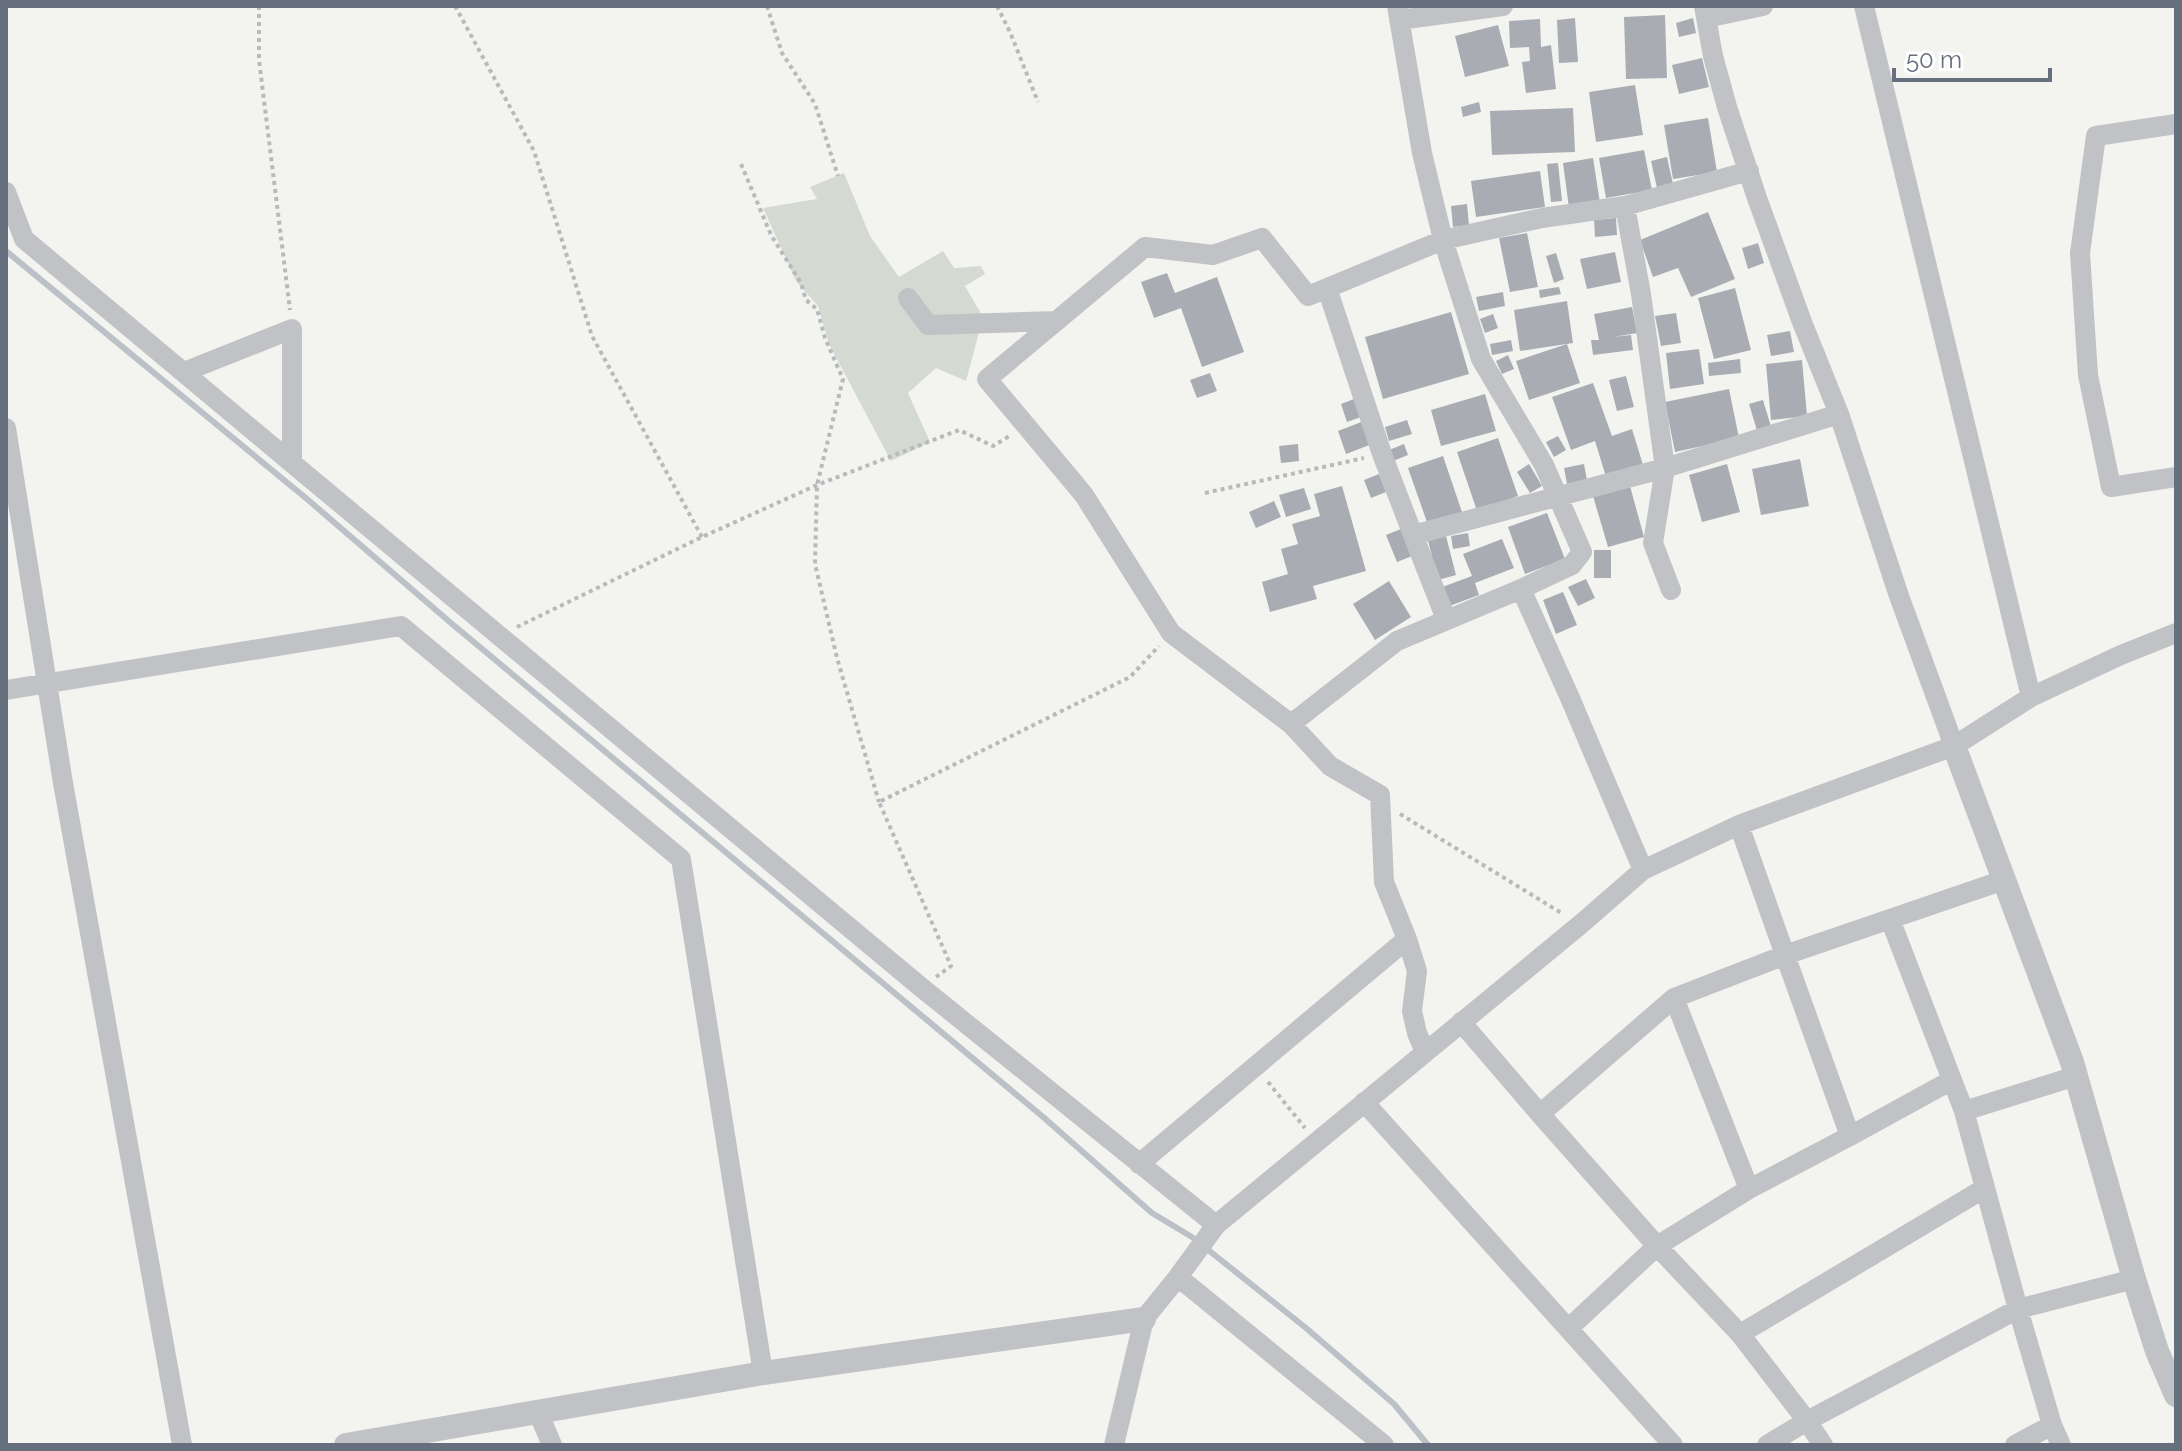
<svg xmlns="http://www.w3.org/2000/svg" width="2182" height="1451" font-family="Raleway,sans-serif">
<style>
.green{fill:#d4dad2}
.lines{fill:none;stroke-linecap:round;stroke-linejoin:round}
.stream{stroke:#bbc1c7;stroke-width:6}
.building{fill:#a9adb3}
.path{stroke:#b7b9bc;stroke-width:4;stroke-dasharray:4 4;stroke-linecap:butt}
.minor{stroke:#c0c2c5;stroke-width:20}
.tertiary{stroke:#c0c2c5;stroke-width:24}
</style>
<rect width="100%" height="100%" fill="#f3f4f0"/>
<path class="green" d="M844,173l26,63 29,41 44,-26 11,17 27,-2 4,8 -20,12 18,31 -17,64 -30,-13 -28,25 22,49 -39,19 -62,-117 -11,-38 -22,-25 -33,-73 54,-9 -7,-12z"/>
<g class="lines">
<path class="stream" d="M6,251l301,248 144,124 591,493 110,97 40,24 114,91 88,76 34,41"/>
</g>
<path class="building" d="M1665,15l2,63 -41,1 -2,-62z
M1575,18l3,44 -19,1 -2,-43z
M1693,18l3,15 -17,4 -3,-14z
M1540,19l1,28 10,-2 5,44 -30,4 -4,-31 8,-1 -1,-14 -19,1 -1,-27z
M1498,25l11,41 -44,11 -10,-41z
M1702,58l7,29 -30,7 -7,-29z
M1635,85l8,50 -47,7 -7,-50z
M1479,102l2,10 -18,5 -2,-10z
M1573,108l2,44 -83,3 -2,-44z
M1708,118l9,54 -44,7 -9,-54z
M1644,150l8,40 -46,8 -7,-40z
M1667,157l6,27 -16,4 -6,-27z
M1593,158l7,45 -31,5 -6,-45z
M1558,163l4,38 -11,1 -4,-38z
M1540,171l5,36 -69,10 -5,-36z
M1467,204l2,21 -16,2 -2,-21z
M1708,212l27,67 -44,18 -13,-29 -25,9 -13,-37z
M1616,218l1,17 -22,2 -1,-17z
M1527,233l11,54 -28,5 -11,-54z
M1758,243l6,20 -16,6 -6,-21z
M1615,252l6,30 -34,7 -7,-30z
M1556,253l8,26 -10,4 -8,-27z
M1167,273l8,20 42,-16 27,75 -42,15 -21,-59 -27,10 -13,-36z
M1559,287l2,7 -21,4 -1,-8z
M1735,288l16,62 -37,9 -16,-61z
M1503,292l2,14 -26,5 -3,-14z
M1567,301l6,42 -53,8 -6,-41z
M1632,307l5,26 -24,4 18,-2 2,15 -40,5 -2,-15h8l-5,-26z
M1451,312l18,62 -86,25 -18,-62z
M1676,313l5,30 -20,3 -6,-30z
M1493,314l5,14 -13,5 -5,-14z
M1790,331l4,21 -23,4 -4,-21z
M1511,340l2,11 -21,4 -2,-11z
M1567,344l13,39 -51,17 -13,-39z
M1699,349l5,35 -34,5 -4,-36z
M1508,355l6,14 -12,5 -6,-13z
M1740,359l1,14 -32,3 -1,-13z
M1802,360l5,56 -36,4 -5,-56z
M1210,373l7,18 -20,7 -7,-18z
M1626,376l8,31 -17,4 -8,-31z
M1593,383l19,53 20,-7 11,36 -37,12 -11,-36 -24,9 -19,-53z
M1729,389l10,49 -64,14 -10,-50z
M1485,394l11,37 -55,15 -10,-36z
M1354,399l7,18 -14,5 -6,-18z
M1763,400l9,30 -14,4 -9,-30z
M1407,420l5,14 -23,7 -4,-14z
M1364,421l8,23 -26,10 -8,-23z
M1558,436l8,14 -12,7 -8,-15z
M1498,438l20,58 -41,15 -20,-59z
M1298,444l1,17 -18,2 -2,-17z
M1404,444l4,11 -15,6 -4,-11z
M1443,456l19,56 -34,13 -20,-57z
M1800,459l9,47 -48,9 -9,-46z
M1529,464l13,22 -12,7 -13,-21z
M1584,464l3,16 -20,4 -3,-16z
M1727,464l13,48 -38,10 -13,-47z
M1379,474l7,18 -15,6 -7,-18z
M1342,486l24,85 -53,15 4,13 -47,13 -8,-30 26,-8 -7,-25 17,-5 -6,-20 28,-8 -6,-22z
M1630,486l14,51 -36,10 -15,-51z
M1304,488l7,21 -25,8 -7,-22z
M1274,501l7,16 -25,11 -7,-16z
M1547,513l18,46 -40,15 -17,-47z
M1401,529l11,27 -15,6 -11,-27z
M1468,533l2,13 -17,3 -2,-13z
M1446,536l10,39 -18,5 -10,-39z
M1502,539l12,29 -39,15 4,12 -35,13 -7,-19 35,-13 -9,-22z
M1594,550h17v28h-17z
M1586,579l9,19 -17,8 -10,-19z
M1389,581l22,36 -36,23 -22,-36z
M1563,592l14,33 -21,9 -13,-34z"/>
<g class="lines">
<path class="path" d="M259,6v54l31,250
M455,6l79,145 58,185 110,201
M767,6l15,47 33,51 23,72
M997,6l13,26 28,70
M741,164l30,71 30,48 5,17 11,9 8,29 18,41 -26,106 -2,79 22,94 42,144
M1205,493l159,-35
M517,627l185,-90 115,-52 142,-55 34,16 18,-11
M1400,814l163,100
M936,977l15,-11 -72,-164 251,-125 29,-31
M1268,1082l37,46"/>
<path class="minor" d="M1397,6l25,147 21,87 38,119 63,106 38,87 -10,13 -51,24 49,109 73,172
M1704,6l9,50 14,51 30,91 45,124 37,92 60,182 55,150
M1864,6l167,691
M1706,18l57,-12
M1399,20l104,-14
M2176,124l-80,12 -16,117 8,122 23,112 65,-10
M6,192l18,47 268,224v-134l-108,43
M1327,288l55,166 31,81
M908,298l20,27 129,-4
M6,428l57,355 119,662
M292,463l630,525 294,237
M1521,589l-124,52 -106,83 -120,-91 -87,-138 -97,-116 158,-132 68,8 49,-17 46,58 135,-56 99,-22 83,-12
M1671,590l-18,-47 12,-75 -24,-174 -16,-88 124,-35
M1446,619l-33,-84 252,-67 174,-54
M6,690l395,-64 280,233 82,514
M1739,825l46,130 219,-75
M1407,939l10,32 -5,40 5,22 8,19
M1461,1022l79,92 134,-116
M1952,1080l12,31 112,-35
M1364,1102l309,343
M1964,1111l54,198 34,116 -37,20
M1540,1114l117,132 83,88 245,-146
M1850,1136l-101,53 -75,-191 111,-43 65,181 102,-56 -62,-161
M1139,1164l268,-225 -23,-57 -4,-87 -50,-29 -39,-42
M1178,1277l206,168
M1569,1328l88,-82 92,-57
M1740,1334l67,87 16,24
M538,1412l14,33
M2052,1425l9,20
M1114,1445l30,-126 34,-42 38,-52 365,-301 62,-54 96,-45 215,-79 77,-49 90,-42 55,-22
M1767,1445l40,-24 211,-112 116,-30"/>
<path class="tertiary" d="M1954,746l118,316 62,217 23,72 19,44
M346,1445l417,-72 381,-54"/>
</g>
<rect width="2182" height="1451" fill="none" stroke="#666f7e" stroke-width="16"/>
<path d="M1894 68v12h156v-12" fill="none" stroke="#666f7e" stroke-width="4"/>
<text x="1906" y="68" font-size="24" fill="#666f7e" stroke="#ffffff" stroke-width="6" paint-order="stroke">50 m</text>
</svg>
